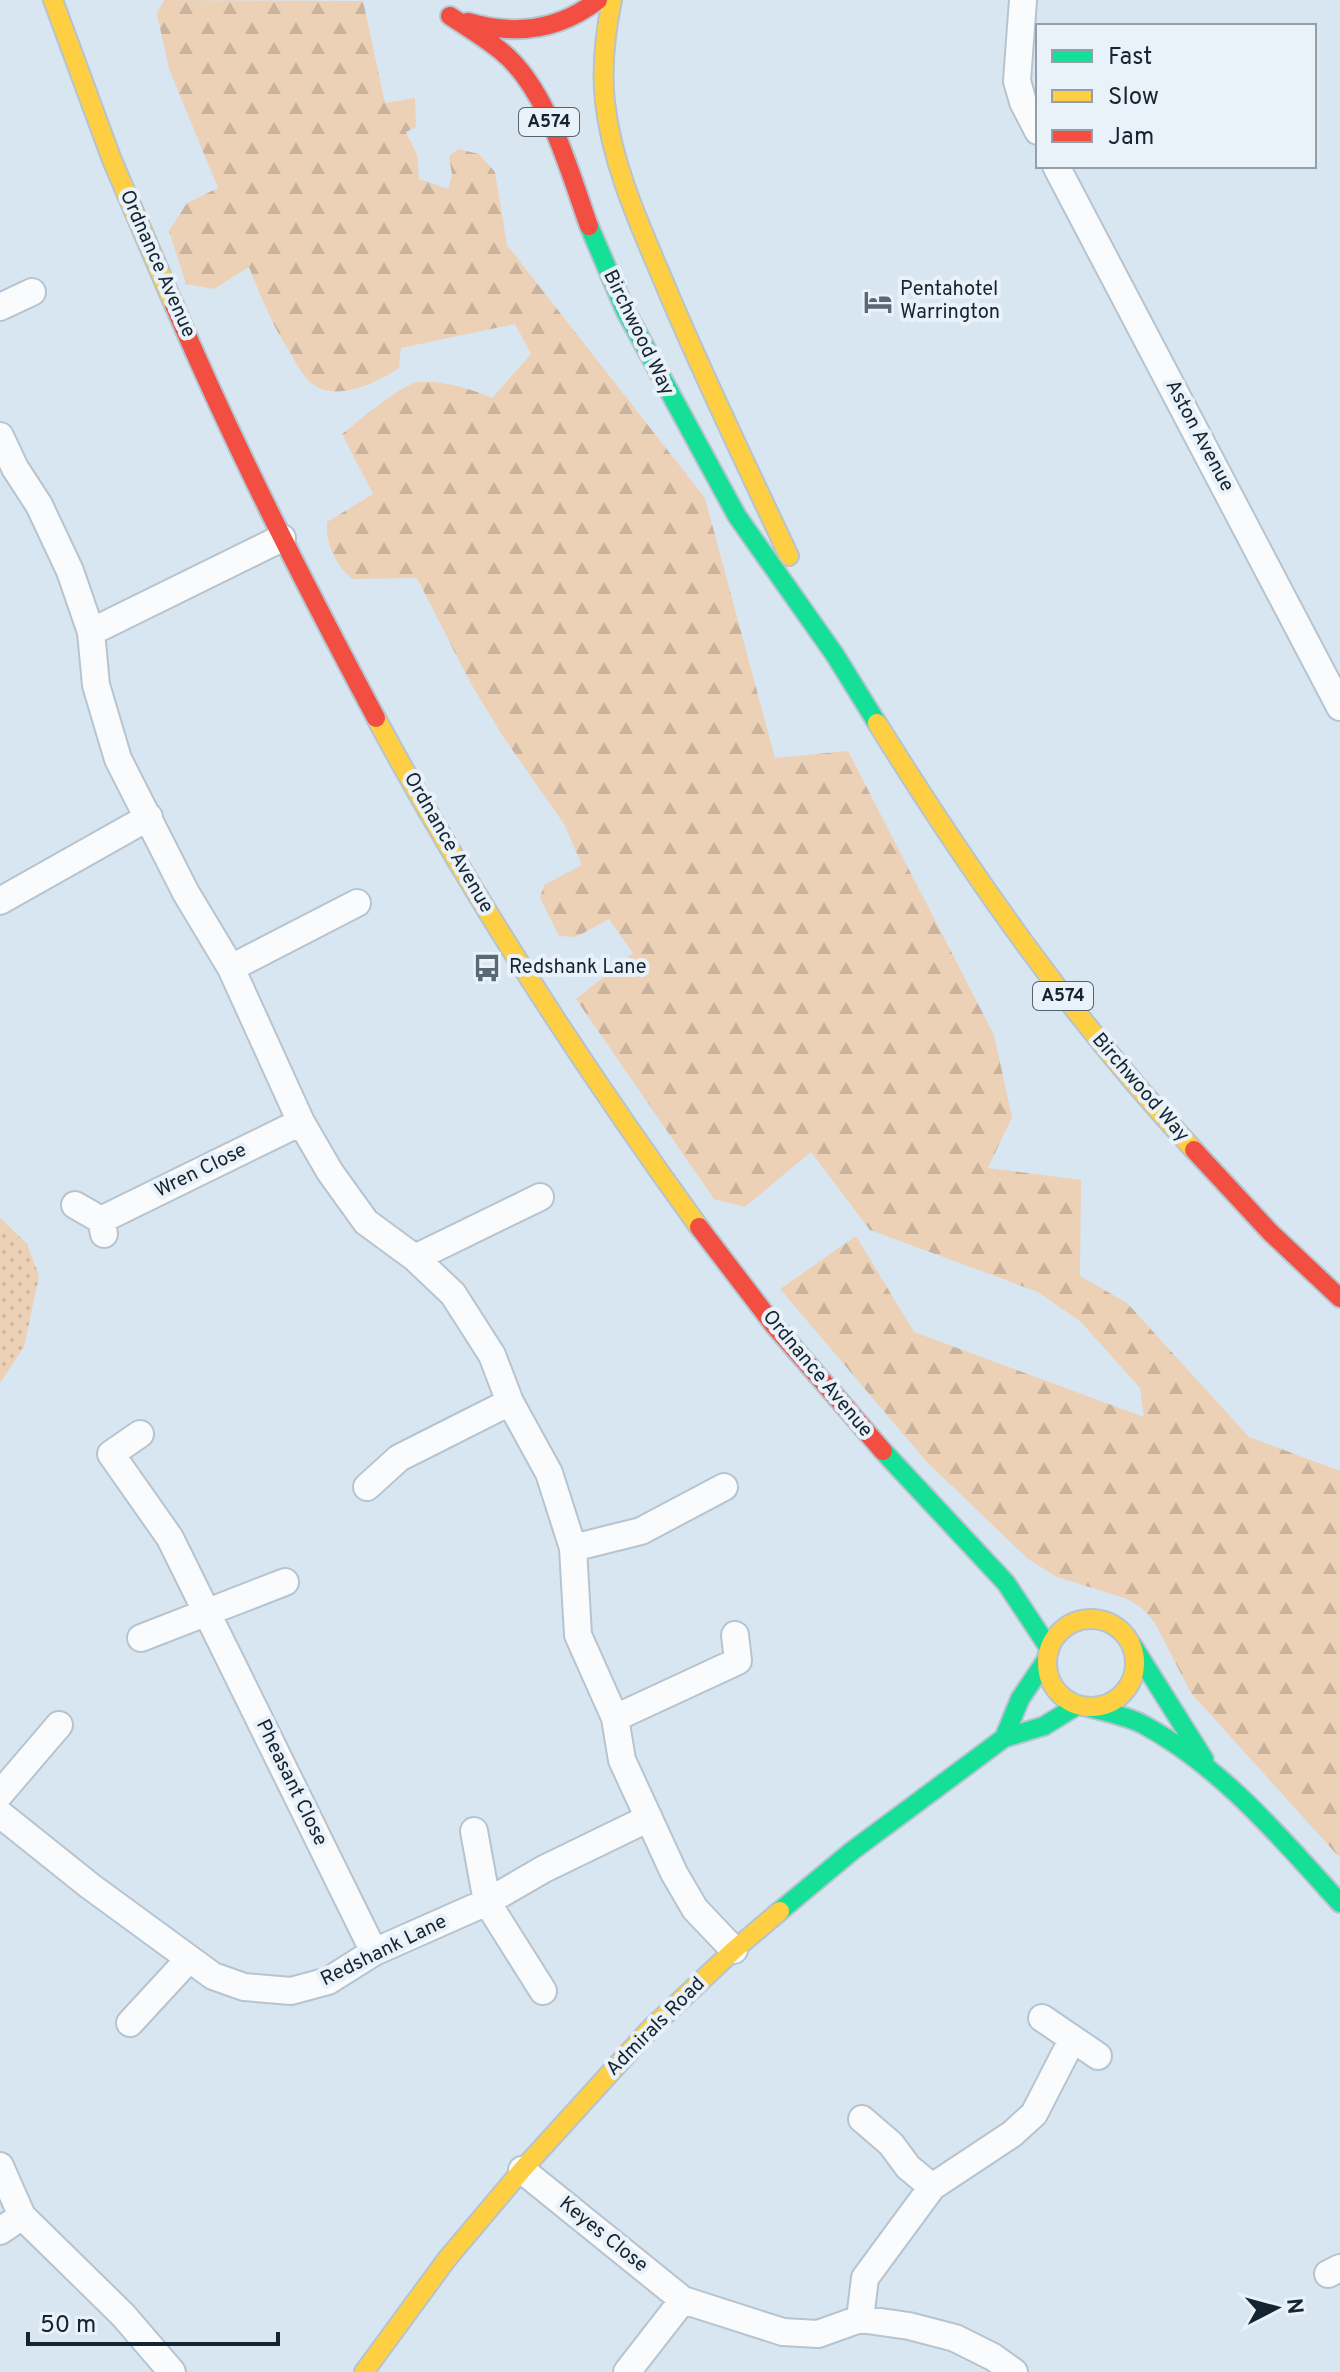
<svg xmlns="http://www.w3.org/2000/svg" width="1340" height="2372" viewBox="0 0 1340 2372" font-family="Overpass,sans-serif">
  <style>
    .forest { fill: url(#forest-firs) }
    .park { fill: url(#park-dots) }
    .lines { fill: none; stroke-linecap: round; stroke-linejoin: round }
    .street-casing { stroke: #b6c4d0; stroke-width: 30 }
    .fast-casing { stroke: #b6c4d0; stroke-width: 22 }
    .slow-casing { stroke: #b6c4d0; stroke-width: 22 }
    .jam-casing { stroke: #b6c4d0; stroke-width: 22 }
    .street { stroke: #f9fbfd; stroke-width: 26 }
    .fast { stroke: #16e098; stroke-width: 18 }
    .slow { stroke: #ffcf43; stroke-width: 18 }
    .jam { stroke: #f24e42; stroke-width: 18 }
    .labels { text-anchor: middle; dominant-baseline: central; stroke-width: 8; stroke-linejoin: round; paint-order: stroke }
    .shield { fill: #e9f1f9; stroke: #55626d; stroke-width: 2 }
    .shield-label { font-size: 18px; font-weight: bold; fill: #152431 }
    .street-label { font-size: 20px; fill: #152431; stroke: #e9f1f9 }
    .poi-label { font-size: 20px; fill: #152431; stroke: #e9f1f9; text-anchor: start }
  </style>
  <defs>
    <pattern id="forest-firs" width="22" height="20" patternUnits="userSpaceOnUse" patternTransform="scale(2)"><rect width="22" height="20" fill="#ecd1b6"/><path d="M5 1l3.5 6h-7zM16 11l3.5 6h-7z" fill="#cab39d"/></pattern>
    <pattern id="park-dots" width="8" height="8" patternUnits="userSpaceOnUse" patternTransform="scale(2)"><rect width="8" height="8" fill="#ecd1b6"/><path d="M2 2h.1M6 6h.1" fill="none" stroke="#cab39d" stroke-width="1.8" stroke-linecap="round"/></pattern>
  </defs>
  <rect width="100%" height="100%" fill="#d8e6f2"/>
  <!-- forest -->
  <path class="forest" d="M 164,0 L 363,1 L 385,103 L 415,98 L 416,127 L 406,132 L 417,155 L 419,179 L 448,189 L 452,175 L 449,156 L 458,149 L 479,154 L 495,172 L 507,245 L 705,498 L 775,758 L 848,751 L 994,1035 L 1012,1117 L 988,1168 L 1081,1180 L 1080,1276 L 1127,1303 L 1249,1437 L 1340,1471 L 1340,1858 L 1191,1693 L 1155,1623 L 1142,1608 L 1125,1598 L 1057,1577 L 1028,1559 L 927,1462 L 780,1289 L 856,1236 L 914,1332 L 1144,1417 L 1140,1388 L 1081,1322 L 1038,1292 L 870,1230 L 811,1152 L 745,1207 L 714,1199 L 576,999 L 633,953 L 609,919 L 576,937 L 559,936 L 540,898 L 544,885 L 582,865 L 564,824 L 504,738 L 471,684 L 417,578 L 352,579 C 335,564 326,545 327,522 L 373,494 L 342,434 C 358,422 402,383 419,382 C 441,380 472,389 492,398 L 531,354 L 515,324 L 401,348 L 399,368 C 376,383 331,406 307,379 C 300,371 295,361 290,352 C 272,325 261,297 249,267 L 214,289 L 186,284 L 169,231 L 187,203 L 218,188 L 169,69 L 157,14 Z"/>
  <!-- park -->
  <path class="park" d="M 0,1218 L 27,1244 L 39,1276 L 24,1347 L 0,1383 Z"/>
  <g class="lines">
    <defs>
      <path id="street" d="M 1023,0 L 1017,81 L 1023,102 L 1038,131
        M 1056,166 L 1340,707
        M 0,307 L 32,292
        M 0,436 L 15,468 L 39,505 L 70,571 L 91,632 L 96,685 L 118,759 L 186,893 L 231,968 L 301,1122 L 330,1172 L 366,1222 L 415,1258 L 453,1294 L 492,1355 L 510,1402 L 549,1473 L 573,1548 L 578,1635 L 615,1718 L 622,1760 L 674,1873 L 695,1909 L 734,1950
        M 91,632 L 282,538
        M 0,901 L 149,817
        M 231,968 L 357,903
        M 75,1205 L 101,1220 L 104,1234
        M 101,1220 L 301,1122
        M 415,1258 L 540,1197
        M 140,1434 L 111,1454 L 170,1538 L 374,1952
        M 367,1487 L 399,1458 L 510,1402
        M 573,1548 L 641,1531 L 724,1487
        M 141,1638 L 285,1582
        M 615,1718 L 738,1661 L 735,1635
        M 0,1794 L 59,1725
        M 0,1814 L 90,1886 L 213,1976 L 244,1987 L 291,1991 L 328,1981 L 374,1952 L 487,1902 L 544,1869 L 649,1818
        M 474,1831 L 487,1902 L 543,1991
        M 1042,2018 L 1098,2056
        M 130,2023 L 189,1959
        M 862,2119 L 891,2144 L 908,2167 L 932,2187
        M 0,2166 L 22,2216 L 123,2315 L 172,2372
        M 522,2170 L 683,2300 L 783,2332 L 818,2334 L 860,2319 L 909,2326 L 955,2338 L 993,2357 L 1014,2372
        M 0,2231 L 22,2216
        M 1328,2274 L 1340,2268
        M 860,2319 L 865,2278 L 932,2187 L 1012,2134 L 1034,2114 L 1072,2040
        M 627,2372 L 683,2300"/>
      <path id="fast" d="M 589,226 L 625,310 L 737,516 L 835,655 L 877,723
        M 883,1451 L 1006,1583 L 1049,1648
        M 1133,1646 L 1204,1759
        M 1091,1708 C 1109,1713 1128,1716 1144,1725 C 1222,1767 1282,1839 1340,1903
        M 1004,1738 L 1020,1699 L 1047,1659
        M 780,1911 L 852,1851 L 1004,1738 L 1044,1726 L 1078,1705"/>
      <path id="slow" d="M 53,0 L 112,160 L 174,305
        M 612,0 C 605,34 601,67 605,102 C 612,165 639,223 663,280 C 702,374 746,464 789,556
        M 376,718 C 471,895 581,1064 699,1227
        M 877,723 C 971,874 1073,1020 1194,1150
        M1047 1663a44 44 0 1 1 88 0a44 44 0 1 1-88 0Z
        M 364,2372 L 447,2259 L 522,2170 L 651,2028 L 734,1950 L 780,1911"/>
      <path id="jam" d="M 450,16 C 467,27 485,38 501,51 C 548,89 569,171 589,226
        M 468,22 C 515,36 559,30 598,0
        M 174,305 C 234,446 304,583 376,718
        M 1194,1150 L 1270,1232 L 1340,1298
        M 699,1227 L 773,1324 L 883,1451"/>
    </defs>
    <!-- street casing -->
    <use href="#street" class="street-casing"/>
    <!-- fast casing -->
    <use href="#fast" class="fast-casing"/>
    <!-- slow casing -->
    <use href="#slow" class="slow-casing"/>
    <!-- jam casing -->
    <use href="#jam" class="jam-casing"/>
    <!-- street -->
    <use href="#street" class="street"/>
    <!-- fast -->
    <use href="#fast" class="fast"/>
    <!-- slow -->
    <use href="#slow" class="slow"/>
    <!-- jam -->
    <use href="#jam" class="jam"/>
  </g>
  <!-- icons -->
  <defs>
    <symbol id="hotel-bare" viewBox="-9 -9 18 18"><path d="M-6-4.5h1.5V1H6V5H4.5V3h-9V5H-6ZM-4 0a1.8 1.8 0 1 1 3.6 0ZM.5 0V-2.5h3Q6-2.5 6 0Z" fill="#596875" stroke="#e9f1f9" stroke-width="2.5" paint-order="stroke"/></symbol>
    <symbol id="bus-bare" viewBox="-9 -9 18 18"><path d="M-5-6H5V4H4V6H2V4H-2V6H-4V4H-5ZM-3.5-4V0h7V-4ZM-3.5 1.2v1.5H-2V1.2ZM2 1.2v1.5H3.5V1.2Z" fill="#596875" stroke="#e9f1f9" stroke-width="2.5" paint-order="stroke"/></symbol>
  </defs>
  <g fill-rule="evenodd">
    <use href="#hotel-bare" x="858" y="282" width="40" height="40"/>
    <use href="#bus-bare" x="467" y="948" width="40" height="40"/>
  </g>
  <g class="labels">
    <!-- shield labels -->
    <g class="shield">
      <rect x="519" y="108" width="60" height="28" rx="6"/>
      <rect x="1033" y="982" width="60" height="28" rx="6"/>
    </g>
    <g class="shield-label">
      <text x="549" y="122">A574</text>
      <text x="1063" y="996">A574</text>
    </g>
    <!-- street labels -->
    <g class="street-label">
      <text transform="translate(157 264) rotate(66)">Ordnance Avenue</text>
      <text transform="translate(638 333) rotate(64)">Birchwood Way</text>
      <text transform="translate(1199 436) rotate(62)">Aston Avenue</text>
      <text transform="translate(448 843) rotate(60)">Ordnance Avenue</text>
      <text transform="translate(1140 1088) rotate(49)">Birchwood Way</text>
      <text transform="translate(201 1171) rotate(-26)">Wren Close</text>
      <text transform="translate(817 1374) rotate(50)">Ordnance Avenue</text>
      <text transform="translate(291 1783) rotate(64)">Pheasant Close</text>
      <text transform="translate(384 1951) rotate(-26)">Redshank Lane</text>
      <text transform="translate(656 2027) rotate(-45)">Admirals Road</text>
      <text transform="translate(603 2235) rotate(39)">Keyes Close</text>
    </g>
    <!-- poi labels -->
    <g class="poi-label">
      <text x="900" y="290">Pentahotel<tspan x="900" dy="23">Warrington</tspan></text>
      <text x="509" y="968">Redshank Lane</text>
    </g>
  </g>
  <!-- legend -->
  <rect x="1036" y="24" width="280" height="144" fill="#e9f1f9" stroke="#949fa9" stroke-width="2"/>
  <rect x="1052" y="50" width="40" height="12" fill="#16e098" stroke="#949fa9" stroke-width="2"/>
  <text x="1108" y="64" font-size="24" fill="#152431">Fast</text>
  <rect x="1052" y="90" width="40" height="12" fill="#ffcf43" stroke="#949fa9" stroke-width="2"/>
  <text x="1108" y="104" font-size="24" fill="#152431">Slow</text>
  <rect x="1052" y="130" width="40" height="12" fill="#f24e42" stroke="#949fa9" stroke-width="2"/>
  <text x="1108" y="144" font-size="24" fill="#152431">Jam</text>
  <!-- north arrow -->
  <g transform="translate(1276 2308) rotate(84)" stroke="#e9f1f9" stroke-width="6" paint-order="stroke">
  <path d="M0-6L14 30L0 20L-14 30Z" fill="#152431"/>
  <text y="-12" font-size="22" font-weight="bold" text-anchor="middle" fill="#152431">N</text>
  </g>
  <!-- scale -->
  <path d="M28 2332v12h250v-12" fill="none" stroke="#152431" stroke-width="4"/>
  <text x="40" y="2332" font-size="24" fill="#152431" stroke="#e9f1f9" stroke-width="6" paint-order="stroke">50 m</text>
</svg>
